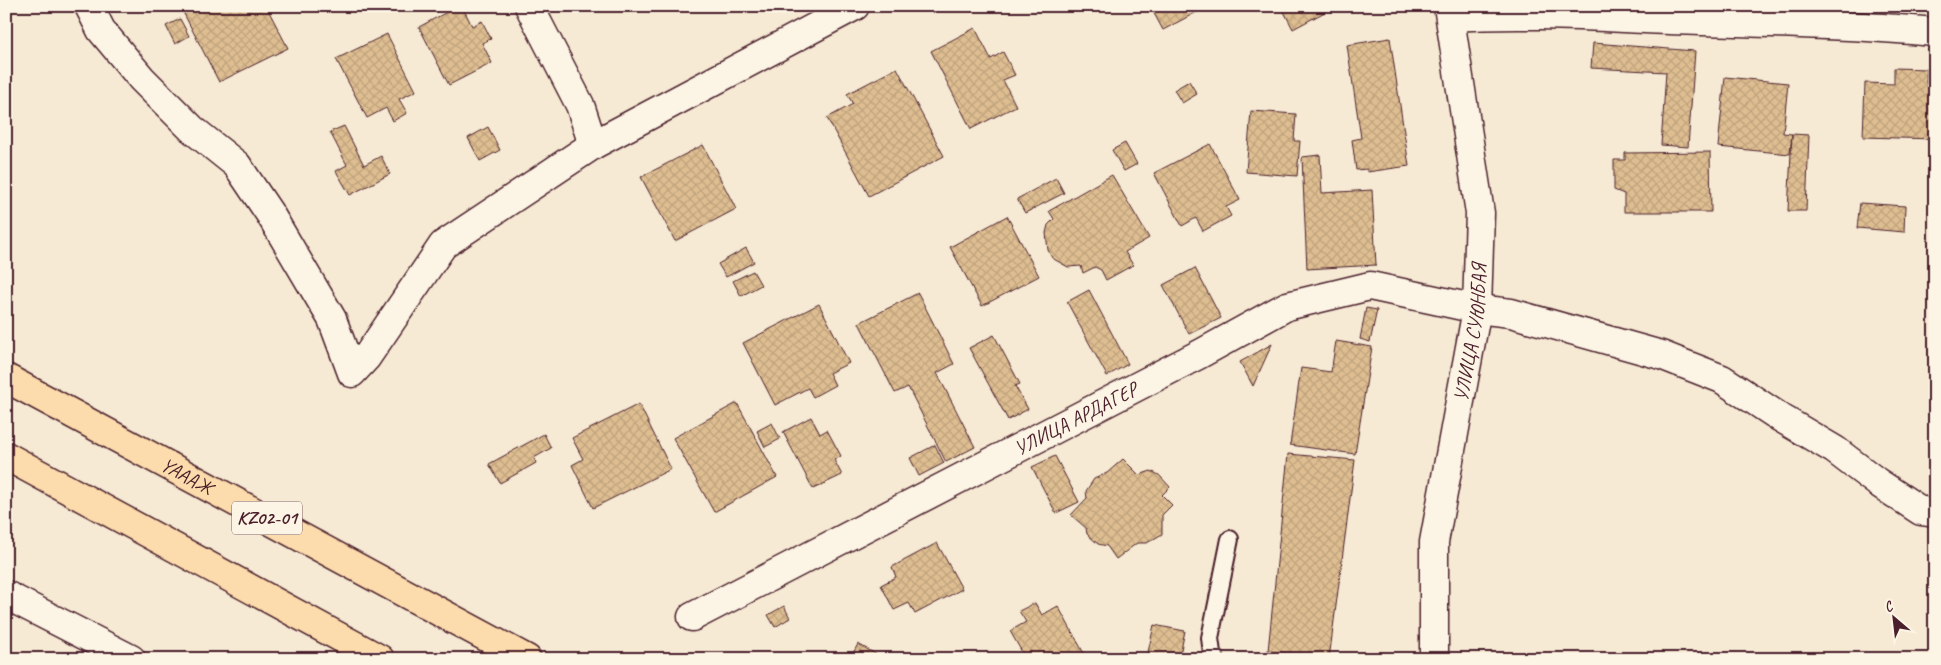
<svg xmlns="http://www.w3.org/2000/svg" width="1941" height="665" viewBox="0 0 1941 665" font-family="Caveat,sans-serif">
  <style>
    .building { fill: url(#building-cross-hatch); stroke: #4a1f2b }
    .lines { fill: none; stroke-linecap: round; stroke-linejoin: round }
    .service-casing { stroke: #4a1f2b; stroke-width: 20 }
    .minor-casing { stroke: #4a1f2b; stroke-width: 31 }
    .secondary-casing { stroke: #4a1f2b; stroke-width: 31 }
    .trunk-casing { stroke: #4a1f2b; stroke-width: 31 }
    .service { stroke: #fcf5e5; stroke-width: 16 }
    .minor { stroke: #fcf5e5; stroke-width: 28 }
    .secondary { stroke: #fcf5e5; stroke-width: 28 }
    .trunk { stroke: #fcdcac; stroke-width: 28 }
    .labels { text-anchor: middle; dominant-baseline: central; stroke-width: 4; stroke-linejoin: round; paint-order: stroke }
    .shield { fill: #fcf5e5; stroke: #7f5f63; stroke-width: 1 }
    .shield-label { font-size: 19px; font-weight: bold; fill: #4a1f2b }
    .street-label { font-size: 20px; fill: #4a1f2b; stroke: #fcf5e5 }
  </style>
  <defs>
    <pattern id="building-cross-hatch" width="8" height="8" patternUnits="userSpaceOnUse" patternTransform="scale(1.25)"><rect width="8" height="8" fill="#debe91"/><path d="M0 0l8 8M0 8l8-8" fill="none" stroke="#c0a37d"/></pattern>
  </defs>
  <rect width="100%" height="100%" fill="#f6ead4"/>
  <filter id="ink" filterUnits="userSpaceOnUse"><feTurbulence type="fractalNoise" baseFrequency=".02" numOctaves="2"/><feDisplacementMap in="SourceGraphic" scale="10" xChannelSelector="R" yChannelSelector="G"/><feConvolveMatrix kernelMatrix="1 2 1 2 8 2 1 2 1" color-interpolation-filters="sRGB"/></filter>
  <g filter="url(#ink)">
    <!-- building -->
    <path class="building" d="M 184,6 L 266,6 L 288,48 L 219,82 L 181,8 Z
      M 458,6 L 462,6 L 472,26 L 482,21 L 491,39 L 482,43 L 492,63 L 449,85 L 419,27 Z
      M 1150,6 L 1208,6 L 1163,30 Z
      M 1281,6 L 1336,6 L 1293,29 Z
      M 180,19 L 189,36 L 175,44 L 166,26 Z
      M 975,28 L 991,59 L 1003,52 L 1015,75 L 1003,80 L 1016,106 L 971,129 L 931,51 Z
      M 387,34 L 416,91 L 399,99 L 407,113 L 393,121 L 386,108 L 367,118 L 336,59 Z
      M 1390,38 L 1409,166 L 1367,172 L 1367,169 L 1356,170 L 1352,140 L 1361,138 L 1347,45 Z
      M 1593,43 L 1695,51 L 1688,147 L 1661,145 L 1666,72 L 1591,68 Z
      M 897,68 L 944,156 L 869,196 L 827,118 L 853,104 L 847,94 Z
      M 1894,68 L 1927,69 L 1926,83 L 1935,83 L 1935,139 L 1863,137 L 1865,83 L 1894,84 Z
      M 1725,77 L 1788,83 L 1783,133 L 1792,134 L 1790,154 L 1718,147 Z
      M 1189,81 L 1197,94 L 1182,103 L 1174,90 Z
      M 1251,111 L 1296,114 L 1294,141 L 1300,141 L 1297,176 L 1246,172 Z
      M 344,126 L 364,165 L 381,156 L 390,174 L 350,195 L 336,171 L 347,165 L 330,132 Z
      M 488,127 L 500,150 L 480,161 L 468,138 Z
      M 1792,134 L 1809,135 L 1806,211 L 1788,211 Z
      M 1125,143 L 1137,164 L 1124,171 L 1112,150 Z
      M 1210,144 L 1240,200 L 1226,207 L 1231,216 L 1203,231 L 1196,218 L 1182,226 L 1154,173 Z
      M 703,145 L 736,209 L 675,241 L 641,177 Z
      M 1710,152 L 1711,212 L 1624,212 L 1624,194 L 1614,190 L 1614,160 L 1625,160 L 1625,153 Z
      M 1320,155 L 1322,193 L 1372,190 L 1376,265 L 1307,269 L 1302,157 Z
      M 1112,175 L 1149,238 L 1125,252 L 1133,265 L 1106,280 L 1101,270 L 1095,267 L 1083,273 L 1081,266 L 1068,267 L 1052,258 L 1048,250 L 1046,233 L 1048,225 L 1054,219 L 1049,211 Z
      M 1056,178 L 1064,193 L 1025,213 L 1017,199 Z
      M 1860,203 L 1905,206 L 1904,232 L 1857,228 Z
      M 1007,216 L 1039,276 L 982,306 L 950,247 Z
      M 746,248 L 754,262 L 726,277 L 718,264 Z
      M 1195,268 L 1221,318 L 1189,334 L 1163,285 Z
      M 753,271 L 761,285 L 741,296 L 733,281 Z
      M 1089,290 L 1128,364 L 1107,376 L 1067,302 Z
      M 918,293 L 954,364 L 937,373 L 975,447 L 946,462 L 908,387 L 895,393 L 859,323 Z
      M 819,304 L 849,363 L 829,373 L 835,385 L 813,397 L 808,388 L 775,405 L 743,343 Z
      M 1366,308 L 1377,310 L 1370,342 L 1360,339 Z
      M 994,335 L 1020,384 L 1015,386 L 1028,409 L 1008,420 L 969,348 Z
      M 1336,341 L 1372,347 L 1355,454 L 1290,445 L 1301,368 L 1331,372 Z
      M 1272,344 L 1253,386 L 1240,362 Z
      M 737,403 L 777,477 L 714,512 L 673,438 Z
      M 639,404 L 671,469 L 593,508 L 572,465 L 583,459 L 572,438 Z
      M 811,417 L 820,434 L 827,430 L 841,456 L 834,460 L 842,475 L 813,489 L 783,432 Z
      M 772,423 L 780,439 L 765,447 L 757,431 Z
      M 544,434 L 551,448 L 534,458 L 536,463 L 500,483 L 489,464 Z
      M 935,445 L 944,463 L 919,476 L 910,458 Z
      M 1288,454 L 1355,460 L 1329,659 L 1301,659 L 1301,654 L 1268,651 Z
      M 1055,456 L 1079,502 L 1056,513 L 1032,467 Z
      M 1123,459 L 1139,475 L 1151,471 L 1159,475 L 1170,487 L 1162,495 L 1172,505 L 1162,515 L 1162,534 L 1147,543 L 1137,543 L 1116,559 L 1107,546 L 1098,544 L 1087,534 L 1086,528 L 1071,515 L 1087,498 L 1086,491 L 1094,479 L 1107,473 Z
      M 937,543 L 962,589 L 915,614 L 909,603 L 894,610 L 881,585 L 896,577 L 892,567 Z
      M 1035,603 L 1042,615 L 1058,606 L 1087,659 L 1026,659 L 1010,631 L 1026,622 L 1019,611 Z
      M 784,606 L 790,618 L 775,627 L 768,615 Z
      M 1154,625 L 1185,631 L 1179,659 L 1147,657 Z
      M 858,644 L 881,657 L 880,659 L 850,659 Z"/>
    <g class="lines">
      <defs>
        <path id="service" d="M 1216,659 L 1212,653 L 1210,638 L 1230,539"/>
        <g id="minor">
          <path d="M 89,6 L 101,30 L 142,79 L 192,129 L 237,165 L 270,214 L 332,319 L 352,373 L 366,358 L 443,245 L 593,145 L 855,6"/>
          <path d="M 529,6 L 580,105 L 593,145"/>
          <path d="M 1451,17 C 1523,12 1597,17 1670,20 C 1758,23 1847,24 1935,32"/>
          <path d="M 6,595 L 131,659"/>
          <path id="s1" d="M 692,617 L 1200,354 L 1287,306 L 1370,286 L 1477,309 L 1511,313 L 1661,355 L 1722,379 L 1781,418 L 1835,450 L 1877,482 L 1921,511 L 1935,513"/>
        </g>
        <g id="secondary">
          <path id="s2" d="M 1434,659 L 1434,542 L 1477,309 L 1480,213 L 1448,6"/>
        </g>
        <g id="trunk">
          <path id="s3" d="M 6,378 L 527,659"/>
          <path d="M 6,456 L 380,659"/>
        </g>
      </defs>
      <!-- service casing -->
      <use href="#service" class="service-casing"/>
      <!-- minor casing -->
      <use href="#minor" class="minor-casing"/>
      <!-- secondary casing -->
      <use href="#secondary" class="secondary-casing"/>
      <!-- trunk casing -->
      <use href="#trunk" class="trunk-casing"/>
      <!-- service -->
      <use href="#service" class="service"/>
      <!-- minor -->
      <use href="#minor" class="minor"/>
      <!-- secondary -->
      <use href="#secondary" class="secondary"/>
      <!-- trunk -->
      <use href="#trunk" class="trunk"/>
    </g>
  </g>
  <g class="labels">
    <!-- shield labels -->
    <rect class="shield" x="232" y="501.5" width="70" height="33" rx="4"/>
    <g class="shield-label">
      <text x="267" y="518">KZ02-01</text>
    </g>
    <!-- street labels -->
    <g class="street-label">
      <text stroke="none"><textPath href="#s2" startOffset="330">УЛИЦА СУЮНБАЯ</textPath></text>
      <text stroke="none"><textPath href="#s1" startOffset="432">УЛИЦА АРДАГЕР</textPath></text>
      <text stroke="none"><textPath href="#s3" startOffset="206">ҮАААЖ</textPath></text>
    </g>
  </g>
  <!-- margin -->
  <rect width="1941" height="665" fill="none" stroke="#fcf5e5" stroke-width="25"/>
  <rect x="12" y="12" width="1916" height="640" fill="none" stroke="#4a1f2b" stroke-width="2" filter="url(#ink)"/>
  <!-- north arrow -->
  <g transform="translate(1894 618) rotate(332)" stroke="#fcf5e5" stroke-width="4" paint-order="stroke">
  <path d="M0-4L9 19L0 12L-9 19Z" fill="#4a1f2b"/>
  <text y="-8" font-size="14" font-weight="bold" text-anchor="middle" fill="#4a1f2b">С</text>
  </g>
</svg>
